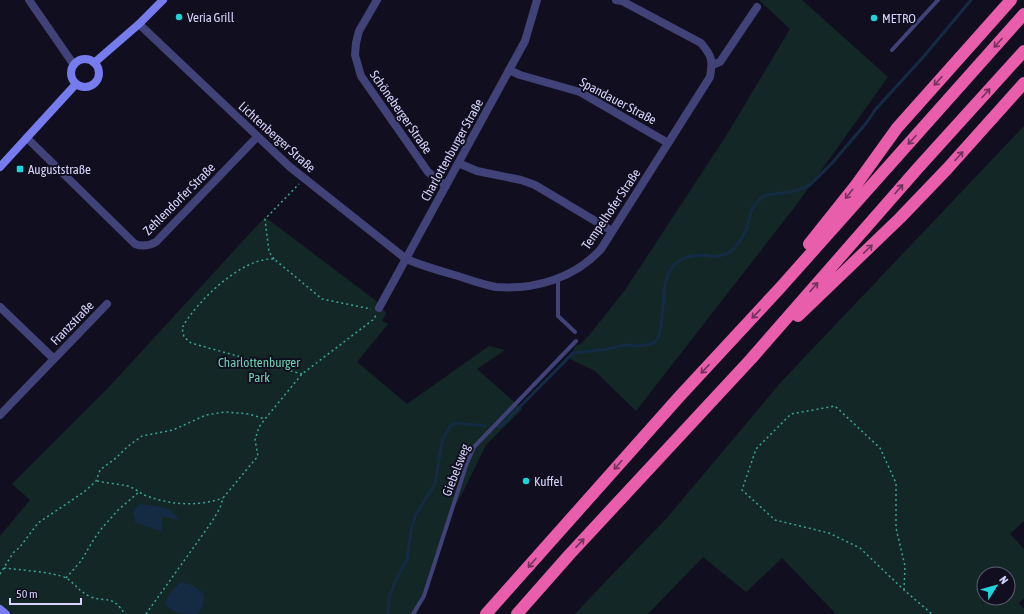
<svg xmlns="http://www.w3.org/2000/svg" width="1024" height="614" viewBox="0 0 1024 614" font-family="'Asap Condensed',sans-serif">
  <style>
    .green { fill: #132826; fill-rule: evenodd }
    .water { fill: #152a43 }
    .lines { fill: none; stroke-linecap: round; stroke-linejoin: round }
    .stream { stroke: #152a43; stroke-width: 3 }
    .path { stroke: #3da396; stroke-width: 1.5; stroke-dasharray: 2 3; stroke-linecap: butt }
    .lane { stroke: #404278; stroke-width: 4 }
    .street { stroke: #404278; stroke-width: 8 }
    .secondary { stroke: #767bed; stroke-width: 8 }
    .highway { stroke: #e95eaa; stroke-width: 12 }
    .oneway { stroke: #72335e }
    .poi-dot { fill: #1dd4db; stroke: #110f1f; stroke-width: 1.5 }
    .labels { text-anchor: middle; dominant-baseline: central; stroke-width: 4; stroke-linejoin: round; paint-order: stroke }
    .poi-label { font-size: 13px; fill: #d5d3f9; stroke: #110f1f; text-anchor: start }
    .street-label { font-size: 13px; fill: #d5d3f9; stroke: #110f1f }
    .park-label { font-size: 13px; fill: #69cfaf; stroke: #110f1f }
  </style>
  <rect width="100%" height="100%" fill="#110f1f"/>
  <!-- green -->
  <path class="green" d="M 759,0 L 802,0 L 888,77 L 797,204 L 636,411 L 595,371 L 570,359 L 575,346 L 581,344 L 590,334 L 625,290 L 728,133 L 790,29 Z
    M 1024,126 L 1024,521 L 1010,534 L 1024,549 L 1024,598 L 1019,603 L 1024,609 L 1024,614 L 836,614 L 782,558 L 746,592 L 703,557 L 648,614 L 575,614 L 606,581 L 666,519 L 782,381 ZM 984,574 L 1008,574 L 1008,598 L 984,598 Z
    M 265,217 L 375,300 L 386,313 L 382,321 L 388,324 L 357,362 L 407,404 L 489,346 L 505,350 L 477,369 L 522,409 L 486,445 L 462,494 L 448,517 L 417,614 L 13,614 L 0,604 L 0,536 L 30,500 L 12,484 L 108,388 Z"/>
  <!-- water -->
  <path class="water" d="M 139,504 C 152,506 172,505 178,520 C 172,520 167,516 162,517 L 162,532 L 135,522 L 133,511 Z
    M 181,582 L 192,585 L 203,593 C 205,603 204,607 197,614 C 183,614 173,614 165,604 C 168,595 173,588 181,582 Z"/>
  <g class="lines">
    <!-- stream -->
    <path class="stream" d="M 497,426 L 500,427 L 573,353 L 608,349 L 625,345 L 639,346 L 652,344 L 656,341 L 659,335 L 661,326 L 665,285 L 668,274 L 674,265 L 682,259 L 691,256 L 704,255 L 715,257 L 726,254 L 732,250 L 740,241 L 747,229 L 752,208 L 761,198 L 767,195 L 795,191 L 810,185 L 833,162 L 867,122 L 875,110 L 925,55 L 971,0
      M 388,614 L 389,597 L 397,578 L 407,559 L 411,530 L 416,514 L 435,484 L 442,442 L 446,433 L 450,426 L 457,423 L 485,426"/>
    <!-- path -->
    <path class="path" d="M 274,259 L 269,252 L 265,219 L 299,184
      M 302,374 L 191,343 L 184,337 L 182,328 C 196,302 242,257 274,259 L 322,299 L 371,309
      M 97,481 C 107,483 118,484 128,486 C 134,488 139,492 144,495 C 170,505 197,507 223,498
      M 4,568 C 19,570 54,572 66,578 C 75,583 79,592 91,597 C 109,603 111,594 125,614
      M 0,574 L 13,553 L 20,547 L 38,523 L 84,492 L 96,481 L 100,470 L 116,458 L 127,447 L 142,436 L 173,430 L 206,415 L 225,412 L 249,414 L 265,419 L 302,374 L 374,319 L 376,315
      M 66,578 L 81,561 L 94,539 L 102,528 L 118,510 L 139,492
      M 904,590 L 905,566 L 896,528 L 896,483 L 880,448 L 835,406 L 791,414 L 756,449 L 742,490 L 775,520 L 829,533 L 860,548 L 904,590 L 932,614
      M 146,614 L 211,523 L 220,508 L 223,498 L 258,456 L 255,440 L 259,427 L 265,419"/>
    <!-- lane -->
    <path class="lane" d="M 892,50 L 938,0
      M 558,279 L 558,316 L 575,332
      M 413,614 L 424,596 L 467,463 L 474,447 L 576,341"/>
    <!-- street -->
    <path class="street" d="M 29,0 L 74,65
      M 377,0 L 359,31 L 356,43 L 355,55 L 361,76 L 428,172 L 446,186
      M 139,24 L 290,167 L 406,259 C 423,266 440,271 458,276 C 470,280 484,285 496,287 C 535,290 575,278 601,249 L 710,77 C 713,60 712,56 701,43 L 622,1 L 616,0
      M 712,65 L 720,62 L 757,7
      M 509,70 L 520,75 L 580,92 L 668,143
      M 27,138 L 135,244 C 143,247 149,246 156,242 L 257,137
      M 458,163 L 477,171 L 521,180 L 535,185 L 612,231
      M 0,307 L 54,359
      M 379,308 L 525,41 L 537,0
      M 0,415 L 107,304"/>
    <!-- secondary -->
    <path class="secondary" d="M71 73a14 14 0 1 1 28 0a14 14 0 1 1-28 0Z
      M 94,63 L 139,24 L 163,0
      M 0,167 L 76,84
      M 0,609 L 6,614"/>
    <!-- highway -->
    <path class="highway" d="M 809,244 L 856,185 L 897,128 L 1011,0
      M 798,316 L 900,218 L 947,169 L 1024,83
      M 486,614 L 679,397 L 780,288 L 1024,14
      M 517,614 L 569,555 L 751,359 L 918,168 L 1024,51"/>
  </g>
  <!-- one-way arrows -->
  <defs><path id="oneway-shaft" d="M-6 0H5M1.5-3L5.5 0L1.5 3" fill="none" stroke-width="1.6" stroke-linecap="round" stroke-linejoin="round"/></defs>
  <g class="oneway">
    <use href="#oneway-shaft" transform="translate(998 43) rotate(132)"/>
    <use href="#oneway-shaft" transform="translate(938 81) rotate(132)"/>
    <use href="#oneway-shaft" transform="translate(986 93) rotate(-48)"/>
    <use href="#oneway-shaft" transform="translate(912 140) rotate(132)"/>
    <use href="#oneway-shaft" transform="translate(959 156) rotate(-48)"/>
    <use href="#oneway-shaft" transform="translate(899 189) rotate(-49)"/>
    <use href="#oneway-shaft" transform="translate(849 194) rotate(128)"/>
    <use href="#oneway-shaft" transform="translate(868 249) rotate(-44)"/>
    <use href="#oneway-shaft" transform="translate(814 287) rotate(-49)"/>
    <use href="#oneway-shaft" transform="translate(756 314) rotate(133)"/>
    <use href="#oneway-shaft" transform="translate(705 369) rotate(133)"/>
    <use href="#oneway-shaft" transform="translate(618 465) rotate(132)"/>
    <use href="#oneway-shaft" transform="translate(580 543) rotate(-47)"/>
    <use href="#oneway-shaft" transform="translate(532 563) rotate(131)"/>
  </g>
  <!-- markers -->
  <g class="poi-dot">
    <circle cx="179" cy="17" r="4"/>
    <circle cx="874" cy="18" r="4"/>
    <rect x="16" y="165" width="8" height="8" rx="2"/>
    <circle cx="526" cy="481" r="4"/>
  </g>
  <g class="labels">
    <!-- poi labels -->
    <g class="poi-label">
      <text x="187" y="17">Veria Grill</text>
      <text x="882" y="18">METRO</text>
      <text x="28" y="169">Auguststraße</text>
      <text x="534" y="481">Kuffel</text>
    </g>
    <!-- street labels -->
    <g class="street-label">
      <text transform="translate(618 101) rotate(28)">Spandauer Straße</text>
      <text transform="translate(401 112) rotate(55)">Schöneberger Straße</text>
      <text transform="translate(277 137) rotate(42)">Lichtenberger Straße</text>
      <text transform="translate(452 150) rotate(-61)">Charlottenburger Straße</text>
      <text transform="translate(179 199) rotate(-45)">Zehlendorfer Straße</text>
      <text transform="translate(611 209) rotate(-56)">Tempelhofer Straße</text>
      <text transform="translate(72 323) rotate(-46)">Franzstraße</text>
      <text transform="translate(456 470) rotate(-69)">Giebelsweg</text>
    </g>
    <!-- park labels -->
    <g class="park-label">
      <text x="259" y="362">Charlottenburger<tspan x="259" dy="15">Park</tspan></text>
    </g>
  </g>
  <!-- north arrow -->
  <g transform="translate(996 586) rotate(53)"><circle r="19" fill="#110f1f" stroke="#5f5d76"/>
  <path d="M0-3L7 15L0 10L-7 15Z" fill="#1dd4db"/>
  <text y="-6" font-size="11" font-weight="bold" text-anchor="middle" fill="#d5d3f9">N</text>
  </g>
  <!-- scale -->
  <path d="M10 598v6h71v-6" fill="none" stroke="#d5d3f9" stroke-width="2"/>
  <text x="16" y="598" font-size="12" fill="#d5d3f9" stroke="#110f1f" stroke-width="3" paint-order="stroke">50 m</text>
</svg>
